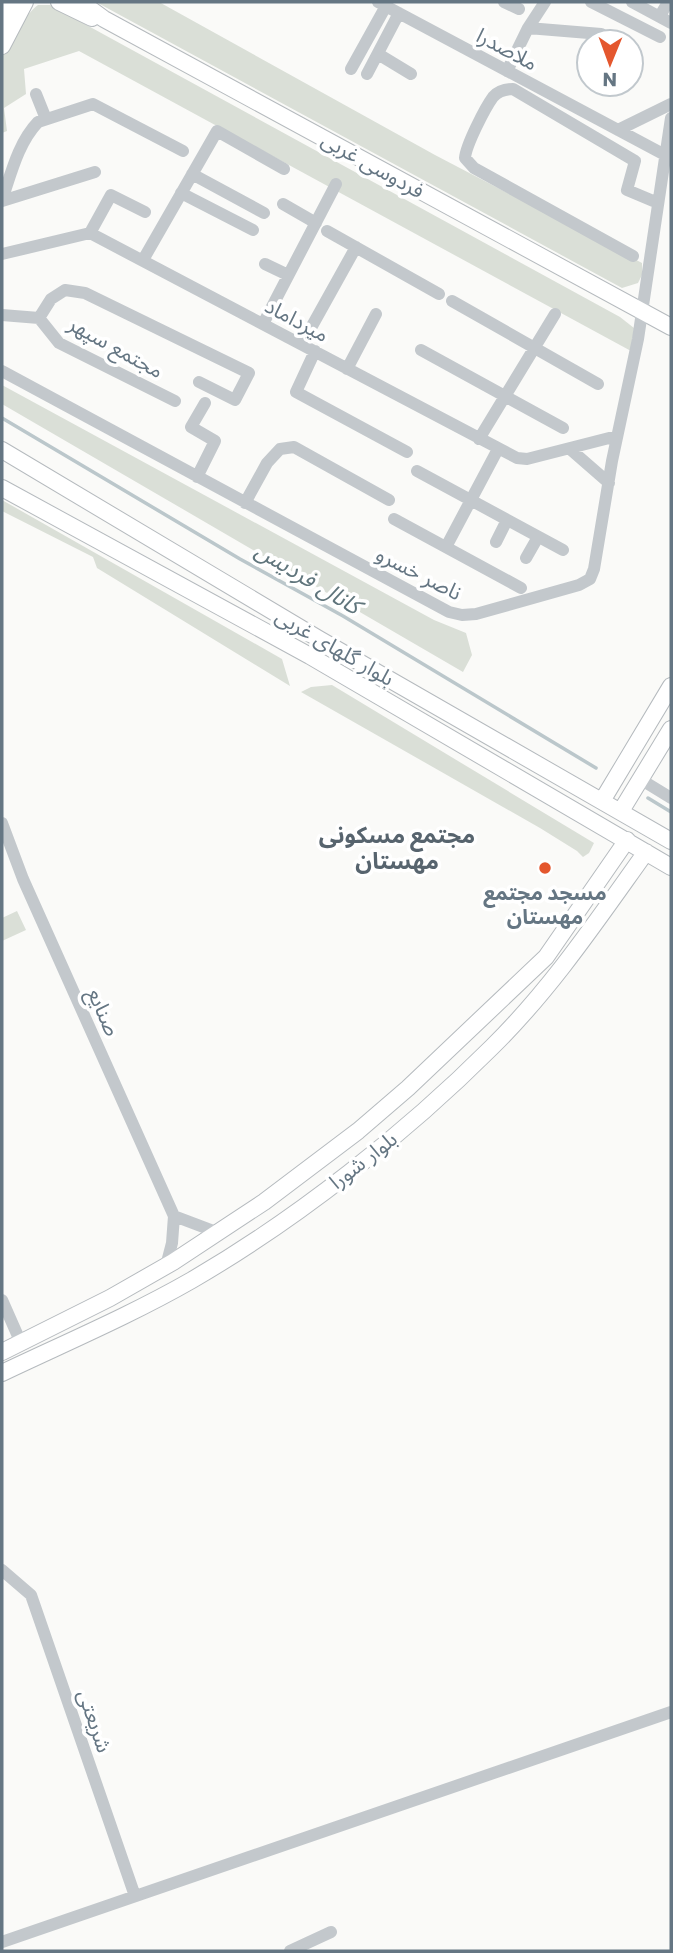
<svg xmlns="http://www.w3.org/2000/svg" width="673" height="1953" viewBox="0 0 673 1953" font-family="Poppins,'Noto Sans Arabic',sans-serif">
  <style>
    .green { fill: #dadfd7 }
    .lines { fill: none; stroke-linecap: round; stroke-linejoin: round }
    .stream { stroke: #bbc7cb; stroke-width: 3.5 }
    .major-casing { stroke: #b5babe; stroke-width: 18 }
    .minor { stroke: #c3c8cc; stroke-width: 12 }
    .major { stroke: #fff; stroke-width: 16 }
    .poi-dot { fill: #e4572e; stroke: #fff; stroke-width: 2.5 }
    .labels { text-anchor: middle; dominant-baseline: central; stroke-width: 7; stroke-linejoin: round; paint-order: stroke }
    .street-label { font-size: 21px; fill: #657683; stroke: #fff }
    .poi-label { font-size: 21px; font-weight: bold; fill: #657683; stroke: #fff }
    .water-label { font-size: 23px; font-style: italic; fill: #60757c; stroke: #fff }
    .neighbourhood-label { font-size: 23px; font-weight: bold; fill: #57646e; stroke: #fff }
  </style>
  <rect width="100%" height="100%" fill="#fafaf8"/>
  <!-- green -->
  <path class="green" d="M 96,2 L 159,2 L 435,155 L 642,263 L 642,275 L 638,283 L 622,288 Z
    M 38,5 L 50,5 L 620,317 L 634,328 L 631,351 L 79,51 L 24,69 L 26,94 L 4,108 L 7,131 L 2,133 C 2,110 0,84 2,60 C 4,44 25,15 38,5 Z
    M 2,385 L 434,620 L 466,633 L 472,655 L 463,672 L 2,404 Z
    M 2,500 L 282,659 L 290,686 L 97,568 L 93,557 L 2,511 Z
    M 332,685 L 594,843 L 589,853 L 583,857 L 577,851 L 540,828 L 301,692 L 311,687 Z
    M 17,911 L 26,930 L 2,941 L 2,918 Z"/>
  <g class="lines">
    <!-- stream -->
    <path class="stream" d="M 2,418 L 240,559 L 343,616 L 596,768
      M 648,798 L 671,812"/>
    <defs>
      <path id="major" d="M 59,2 L 92,18
        M 81,2 L 104,19 L 671,327
        M 2,20 L 11,2
        M 2,46 L 25,2
        M 2,450 L 319,639 L 671,841
        M 2,488 L 310,656 L 671,867
        M 602,801 L 671,686
        M 621,811 L 671,729
        M 2,1352 L 110,1298 L 173,1262 L 264,1202 L 358,1131 L 408,1088 L 546,957 L 627,840
        M 2,1373 C 65,1343 131,1315 192,1280 C 297,1219 406,1133 492,1047 C 551,989 598,919 646,852"/>
    </defs>
    <!-- major casing -->
    <use href="#major" class="major-casing"/>
    <!-- minor -->
    <path class="minor" d="M 378,2 L 665,155
      M 504,2 L 519,9
      M 591,2 L 660,37
      M 632,2 L 671,23
      M 660,16 L 668,2
      M 528,28 L 601,34 L 602,42
      M 378,54 L 411,74
      M 351,69 L 386,6
      M 507,71 L 528,28 L 545,2
      M 367,74 L 399,13
      M 36,94 L 46,119
      M 618,130 L 671,104
      M 192,174 L 264,213
      M 181,193 L 253,230
      M 2,200 C 11,174 18,143 38,122 L 93,104 L 183,151
      M 2,201 L 95,172
      M 283,204 L 316,223
      M 327,231 L 439,294
      M 90,233 L 111,195 L 145,212
      M 2,254 L 90,233 L 517,458 L 527,459 L 617,436
      M 633,256 L 474,168 L 465,158 C 466,145 485,108 493,97 C 499,90 506,89 513,89 L 635,161 L 627,190 L 658,203
      M 143,260 L 217,131 L 284,169
      M 265,264 L 288,275
      M 452,301 L 598,384
      M 2,315 L 39,318 L 59,343 L 175,401
      M 39,318 L 51,299 L 65,290 L 85,293 L 249,373 L 235,400 L 199,382
      M 263,324 L 336,184
      M 302,344 L 356,247
      M 421,350 L 563,428
      M 315,351 L 296,392 L 407,452
      M 347,369 L 376,314
      M 2,371 L 449,612 L 462,615 L 476,614 L 579,585 L 590,579 L 594,569 L 612,461 L 638,339 L 671,118
      M 479,439 L 555,314
      M 570,449 L 609,483
      M 417,471 L 563,550
      M 197,477 L 215,441 L 191,427 L 205,403
      M 245,503 L 267,463 L 280,449 L 294,447 L 389,500
      M 394,519 L 521,588
      M 496,542 L 507,520
      M 446,547 L 498,449
      M 526,558 L 538,537
      M 640,779 L 671,798
      M 2,823 L 23,879 L 174,1216 L 172,1243 L 166,1266
      M 174,1216 L 219,1233
      M 2,1300 L 21,1343
      M 2,1570 L 31,1595 L 135,1896
      M 2,1942 L 671,1712
      M 290,1951 L 331,1932"/>
    <!-- major -->
    <use href="#major" class="major"/>
  </g>
  <!-- markers -->
  <circle class="poi-dot" cx="545" cy="868" r="7"/>
  <g class="labels">
    <!-- street labels -->
    <g class="street-label">
      <text transform="translate(507 49) rotate(28)">ملاصدرا</text>
      <text transform="translate(373 165) rotate(29)">فردوسی غربی</text>
      <text transform="translate(297 320) rotate(28)">میرداماد</text>
      <text transform="translate(116 347) rotate(29)">مجتمع سپهر</text>
      <text transform="translate(419 573) rotate(27)">ناصر خسرو</text>
      <text transform="translate(335 647) rotate(30)">بلوار گلهای غربی</text>
      <text transform="translate(104 1012) rotate(66)">صنایع</text>
      <text transform="translate(363 1160) rotate(-38)">بلوار شورا</text>
      <text transform="translate(95 1721) rotate(71)">شریعتی</text>
    </g>
    <!-- poi labels -->
    <g class="poi-label">
      <text x="545" y="892">مسجد مجتمع<tspan x="545" dy="24">مهستان</tspan></text>
    </g>
    <!-- water labels -->
    <g class="water-label">
      <text transform="translate(308 578) rotate(31)">کانال فردیس</text>
    </g>
    <!-- neighbourhood labels -->
    <g class="neighbourhood-label">
      <text x="397" y="835">مجتمع مسکونی<tspan x="397" dy="26">مهستان</tspan></text>
    </g>
  </g>
  <!-- border -->
  <rect width="673" height="1953" fill="none" stroke="#657683" stroke-width="7"/>
  <!-- north arrow -->
  <g transform="translate(610 63) rotate(181)"><circle r="33" fill="#ffffff" stroke="#c1c8cd" stroke-width="2"/>
  <path d="M0-5L12 26L0 18L-12 26Z" fill="#e4572e"/>
  <text y="-10" font-size="19" font-weight="bold" text-anchor="middle" fill="#657683">N</text>
  </g>
</svg>
